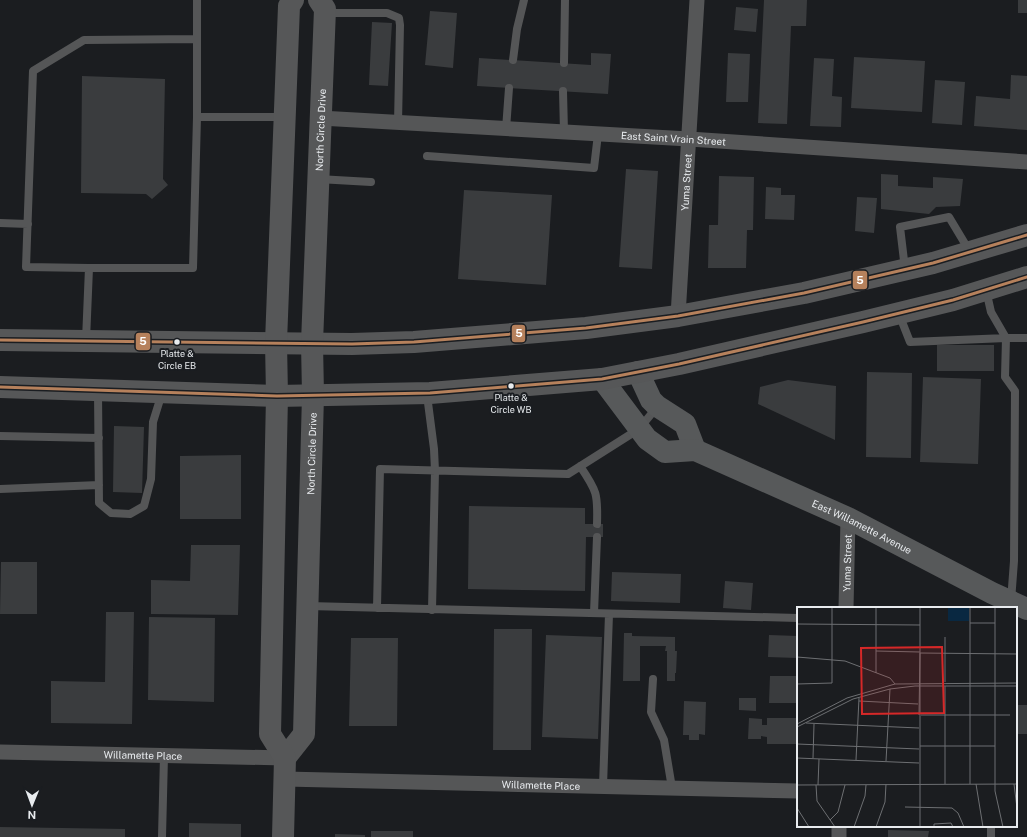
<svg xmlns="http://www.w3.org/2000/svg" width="1027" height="837" viewBox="0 0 1027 837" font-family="'Public Sans',sans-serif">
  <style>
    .building { fill: #3a3c3e }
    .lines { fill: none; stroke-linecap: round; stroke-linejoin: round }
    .lane { stroke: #555657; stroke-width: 8 }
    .street { stroke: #555657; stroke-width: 15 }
    .secondary { stroke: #57595a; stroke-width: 22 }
    .primary { stroke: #565758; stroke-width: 22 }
    .bus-1-casing { stroke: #1a1d21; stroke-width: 6 }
    .bus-1 { stroke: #b6815c; stroke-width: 3 }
    .bus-dot { fill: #e8ebee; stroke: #1a1d21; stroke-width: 1.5 }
    .labels { text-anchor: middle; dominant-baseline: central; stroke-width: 4; stroke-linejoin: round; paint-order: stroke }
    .bus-label { font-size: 9px; fill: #e8ebee; stroke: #1a1d21 }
    .street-label { font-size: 10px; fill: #e8ebee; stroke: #1a1d21 }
    .inset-road { fill: none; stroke: #6d6f72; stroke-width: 1 }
    .view { fill: #d62828; fill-opacity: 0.15; stroke: #d62828; stroke-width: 2 }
    .inset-edge { fill: none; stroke: #e8ebee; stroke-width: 2 }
    .line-badge { stroke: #1a1d21; stroke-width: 1.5 }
    .badge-label { font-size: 11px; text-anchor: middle; font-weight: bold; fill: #fff }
  </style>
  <rect width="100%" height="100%" fill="#1b1d20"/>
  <!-- building -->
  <path class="building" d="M 764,0 L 807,0 L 806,26 L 791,26 L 787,124 L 758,123 Z
    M 1018,0 L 1027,0 L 1027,13 L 1018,13 Z
    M 736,7 L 758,9 L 756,32 L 734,30 Z
    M 430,11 L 457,13 L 453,68 L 425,65 Z
    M 372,22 L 392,23 L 388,86 L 369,85 Z
    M 591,53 L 611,54 L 608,94 L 477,86 L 479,58 L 591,65 Z
    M 728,53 L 750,54 L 748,102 L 726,102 Z
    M 854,57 L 925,61 L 922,112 L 851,108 Z
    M 814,58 L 834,59 L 832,96 L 842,97 L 841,127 L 810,126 Z
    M 1011,75 L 1027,76 L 1027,130 L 974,126 L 976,96 L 1010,99 Z
    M 82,76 L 165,79 L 163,179 L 168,185 L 152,199 L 146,194 L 81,193 Z
    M 935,80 L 965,82 L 962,125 L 932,123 Z
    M 626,169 L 658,171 L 652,269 L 619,267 Z
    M 881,174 L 898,175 L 898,186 L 933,188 L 933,177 L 963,179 L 960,206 L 936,207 L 929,214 L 881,209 Z
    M 719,176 L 754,177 L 753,230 L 747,230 L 746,268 L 708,268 L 709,225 L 718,225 Z
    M 766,187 L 781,188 L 781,195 L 795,195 L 794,220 L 765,219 Z
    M 464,190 L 552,195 L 546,285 L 458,279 Z
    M 857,197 L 877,198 L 874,233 L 855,231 Z
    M 937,345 L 994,345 L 994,371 L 937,371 Z
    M 867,372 L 912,373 L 911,458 L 866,457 Z
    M 923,377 L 981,379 L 978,464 L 920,462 Z
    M 788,380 L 836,386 L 835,440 L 758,404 L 760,387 Z
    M 114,426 L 144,427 L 142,493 L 113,492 Z
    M 241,455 L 241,519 L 180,519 L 180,456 Z
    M 469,506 L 585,508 L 585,524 L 603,524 L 603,537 L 586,537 L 585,591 L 468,589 Z
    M 191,545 L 240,545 L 238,615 L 151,614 L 151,580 L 190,581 Z
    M 1,562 L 37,562 L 37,614 L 0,614 Z
    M 612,572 L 681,574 L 680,603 L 611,601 Z
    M 725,581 L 753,583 L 751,610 L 723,608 Z
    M 106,612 L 134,612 L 132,724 L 51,723 L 51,681 L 105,682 Z
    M 149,617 L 215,618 L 214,702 L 148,700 Z
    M 494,629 L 532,629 L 531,750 L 493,750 Z
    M 624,633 L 632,633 L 632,636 L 675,637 L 675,651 L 677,651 L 676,673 L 675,673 L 675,681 L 667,681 L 667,651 L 665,651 L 666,646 L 640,646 L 640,681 L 623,681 Z
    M 546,635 L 602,637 L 598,739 L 542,737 Z
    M 769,635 L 798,636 L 797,658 L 768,657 Z
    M 351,638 L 398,638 L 397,726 L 349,726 Z
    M 770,676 L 797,676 L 796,703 L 769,703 Z
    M 739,698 L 756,698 L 756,711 L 739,710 Z
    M 684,701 L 706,702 L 705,735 L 699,734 L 699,740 L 689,740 L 689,735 L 683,735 Z
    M 1016,705 L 1027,705 L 1027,734 L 1016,734 Z
    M 749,718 L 762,719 L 762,725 L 767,725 L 767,718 L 796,718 L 796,727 L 798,727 L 798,738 L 796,738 L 796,744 L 767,744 L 767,737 L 761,736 L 761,739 L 748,739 Z
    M 189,823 L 241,824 L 241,837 L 189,837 Z
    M 0,827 L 125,829 L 125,837 L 0,837 Z
    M 888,830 L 929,831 L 928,837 L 888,837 Z
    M 371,831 L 413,831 L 413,837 L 371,837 Z
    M 335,834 L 365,835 L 365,837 L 335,837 Z"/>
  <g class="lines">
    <!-- lane -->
    <path class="lane" d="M 325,13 L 387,13 L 399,18 L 400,25 L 398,123
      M 197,39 L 197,117 L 283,117
      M 513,60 L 517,29 L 524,0
      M 564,63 L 565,0
      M 563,91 L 564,132
      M 506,129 L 509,88
      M 427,156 L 594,168 L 598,134
      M 318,179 L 371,182
      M 0,223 L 28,224
      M 89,268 L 193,268 L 197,117
      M 905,269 L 900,227 L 949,217 L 970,252
      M 986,290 L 991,312 L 1006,338 L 1027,338
      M 899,314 L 910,342 L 1006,338 L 1005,377 L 1015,391 L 1014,561 L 1011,601
      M 86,340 L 89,268 L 26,267 L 33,71 L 84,40 L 197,39 L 197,0
      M 98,391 L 99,503 L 111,513 L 130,514 L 144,506 L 151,479 L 153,422 L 162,393
      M 427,395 L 434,449 L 435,471 L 432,610
      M 0,436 L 99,438
      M 580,466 C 597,491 598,494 597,524
      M 0,489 L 99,485
      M 308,606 L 798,618
      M 377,608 L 380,469 L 568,474 L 639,429 L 657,407
      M 594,613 L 597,537
      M 653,679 L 651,712 L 664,740 L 672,788
      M 603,786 L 609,614
      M 162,837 L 164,756
      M 991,837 L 991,826"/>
    <!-- street -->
    <g class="street">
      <path id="s1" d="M 320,118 L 689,139 L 1027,162"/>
      <path id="s2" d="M 678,316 L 697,0"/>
      <path id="s3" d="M 846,608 L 848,518"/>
      <path id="s4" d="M 0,752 L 285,758"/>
      <path id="s5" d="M 285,779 L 798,791"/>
      <path d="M 839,837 L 839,826"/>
    </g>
    <!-- secondary -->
    <g class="secondary">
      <path d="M 638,372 L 651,400 L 657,406 L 685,424 L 695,450"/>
      <path id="s6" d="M 602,379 L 647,439 L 665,452 L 695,450 L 848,518 L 992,593 L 1027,609"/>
    </g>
    <!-- primary -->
    <g class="primary">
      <path d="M 0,340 L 352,344 L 414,342 L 586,328 L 678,316 L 804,293 L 933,263 L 1027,235"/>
      <path d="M 0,387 L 277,396 L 430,393 L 602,379 L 679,364 L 863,322 L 953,300 L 1027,277"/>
      <path id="s7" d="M 285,758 L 304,734 L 313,395 L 312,343 L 325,9 L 319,0"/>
      <path d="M 283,837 L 285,758 L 270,734 L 277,396 L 276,342 L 289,6 L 293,0"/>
    </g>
    <defs>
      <path id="bus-1" d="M 0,340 L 352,344 L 414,342 L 586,328 L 678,316 L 804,293 L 933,263 L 1027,235
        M 0,387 L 277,396 L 430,393 L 602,379 L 679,364 L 863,322 L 953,300 L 1027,277"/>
    </defs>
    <!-- bus-1 casing -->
    <use href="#bus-1" class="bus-1-casing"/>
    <!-- bus-1 -->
    <use href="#bus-1" class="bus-1"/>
  </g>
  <!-- markers -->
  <g class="bus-dot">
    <circle cx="177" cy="342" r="3.5"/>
    <circle cx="511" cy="386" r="3.5"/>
  </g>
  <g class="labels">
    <!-- bus labels -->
    <g class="bus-label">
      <text x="177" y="353">Platte &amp;<tspan x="177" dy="12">Circle EB</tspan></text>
      <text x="511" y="397">Platte &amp;<tspan x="511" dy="12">Circle WB</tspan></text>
    </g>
    <!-- street labels -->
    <g class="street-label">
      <text stroke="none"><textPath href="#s7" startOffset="635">North Circle Drive</textPath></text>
      <text stroke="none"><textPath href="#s1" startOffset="354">East Saint Vrain Street</textPath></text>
      <text stroke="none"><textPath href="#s2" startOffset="134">Yuma Street</textPath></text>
      <text stroke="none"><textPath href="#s7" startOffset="311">North Circle Drive</textPath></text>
      <text stroke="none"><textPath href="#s6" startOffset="311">East Willamette Avenue</textPath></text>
      <text stroke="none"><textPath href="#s3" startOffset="45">Yuma Street</textPath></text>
      <text stroke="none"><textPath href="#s4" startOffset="143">Willamette Place</textPath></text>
      <text stroke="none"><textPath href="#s5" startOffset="256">Willamette Place</textPath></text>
    </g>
  </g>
  <!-- overview -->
  <g transform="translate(797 607)">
    <rect width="220" height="220" fill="#1b1d20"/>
    <path d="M 151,0 L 172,0 L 172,14 L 151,14 Z" fill="#092841"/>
    <path class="inset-road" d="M 198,0 L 198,184 L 206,220M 173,16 L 198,16M 0,17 L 123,18M 148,30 L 148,75M 79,44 L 123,45M 123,46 L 220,47M 0,50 L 48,54 L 93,71 L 98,77M 79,66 L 79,0M 0,77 L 35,76 L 35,0M 148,79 L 148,177M 62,94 L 121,97M 122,108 L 123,46M 124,108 L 213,108M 9,116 L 122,121M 0,117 L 50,91 L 98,77 L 220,76M 0,120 L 56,92 L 93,82 L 118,79 L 220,79M 0,137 L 122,142M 123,139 L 198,139M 0,151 L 122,156M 16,151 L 17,117M 59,153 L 62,91M 89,154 L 93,82M 173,177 L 173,0M 179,177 L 186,220M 217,177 L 220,201M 0,178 L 220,177M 19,178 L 20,194 L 38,220M 21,178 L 22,152M 108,200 L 155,201 L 161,206 L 167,220M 0,201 L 12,220M 33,213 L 41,205 L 48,178M 57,220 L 68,189 L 69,178M 79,220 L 88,195 L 89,177M 123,220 L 123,0M 137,220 L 137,217 L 154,216 L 156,220"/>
    <path class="view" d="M 145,40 L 147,106 L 65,107 L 64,41 Z"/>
    <rect width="220" height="220" class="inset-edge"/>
  </g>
  <g class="line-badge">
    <rect x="852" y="270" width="16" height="20" rx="4" fill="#b6815c"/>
    <rect x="511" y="324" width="15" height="19" rx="4" fill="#b6815c"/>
    <rect x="135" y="332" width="16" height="19" rx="4" fill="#b6815c"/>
  </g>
  <g class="badge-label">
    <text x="860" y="284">5</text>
    <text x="519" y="337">5</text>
    <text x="143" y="345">5</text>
  </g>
  <!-- north arrow -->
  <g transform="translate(32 805) rotate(181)" stroke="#1a1d21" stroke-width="3" paint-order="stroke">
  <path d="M0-3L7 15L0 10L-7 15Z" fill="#e8ebee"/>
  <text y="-6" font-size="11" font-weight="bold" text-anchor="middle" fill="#e8ebee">N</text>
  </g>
</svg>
